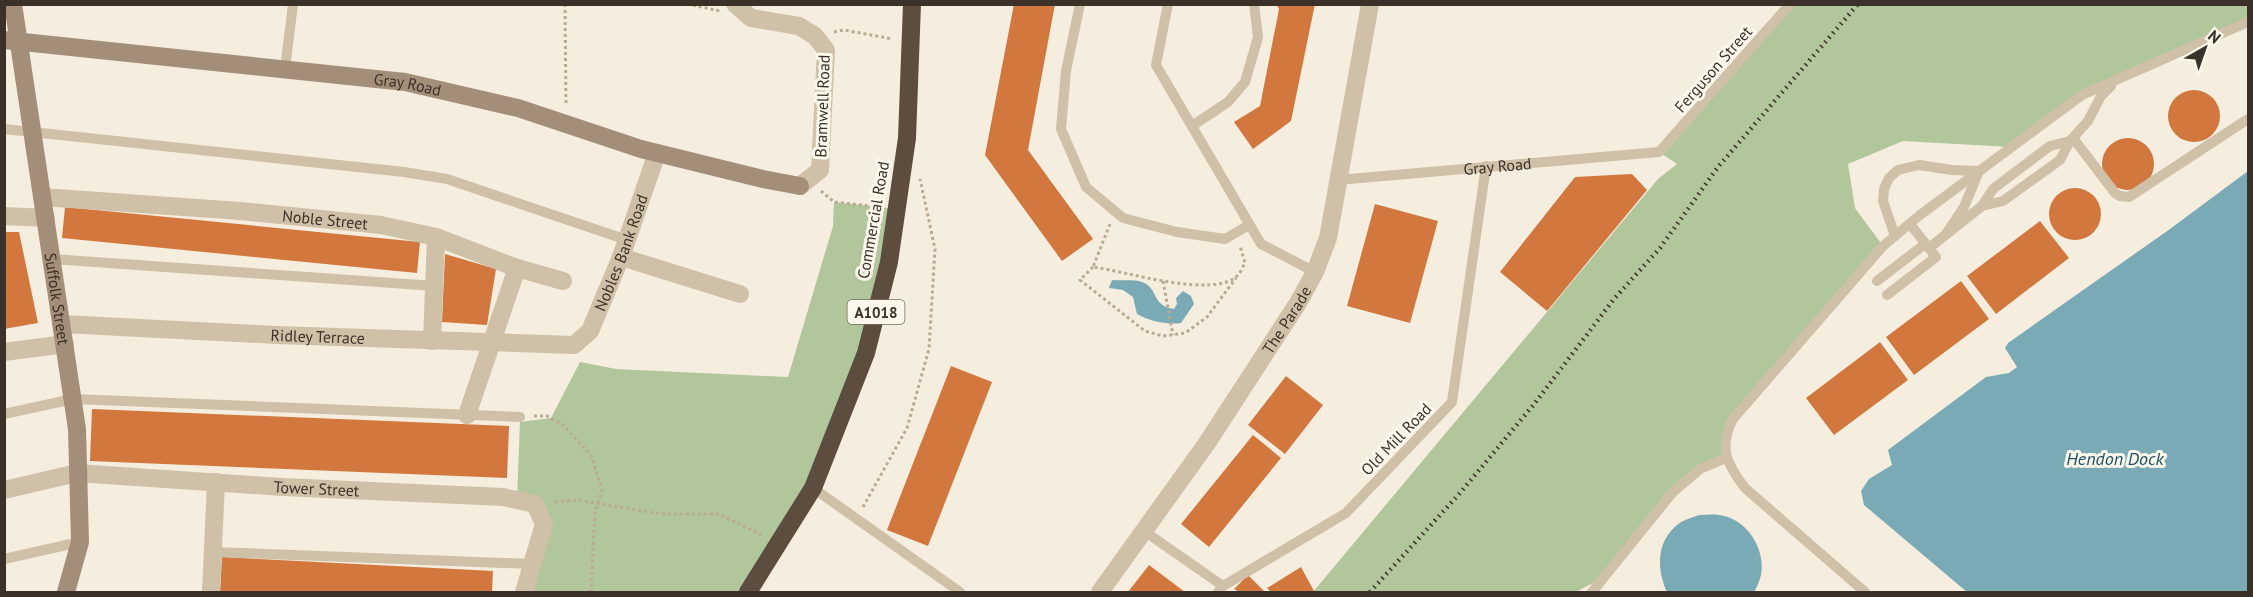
<svg xmlns="http://www.w3.org/2000/svg" width="2253" height="597" viewBox="0 0 2253 597" font-family="'PT Sans',sans-serif">
  <style>
    .green { fill: #b2c69c }
    .water { fill: #7aaab5 }
    .building { fill: #d2783f }
    .lines { fill: none; stroke-linecap: round; stroke-linejoin: round }
    .path { stroke: #bbaa92; stroke-width: 3; stroke-dasharray: 3 3; stroke-linecap: butt }
    .lane { stroke: #cfc0a8; stroke-width: 10 }
    .street { stroke: #cfc0a8; stroke-width: 18 }
    .secondary { stroke: #a38e79; stroke-width: 18 }
    .highway { stroke: #5d4d3f; stroke-width: 18 }
    .rail { stroke: #3b3129; stroke-width: 4.5; stroke-dasharray: 1.5 4.5; stroke-linecap: butt }
    .labels { text-anchor: middle; dominant-baseline: central; stroke-width: 6; stroke-linejoin: round; paint-order: stroke }
    .shield { fill: #fcf7eb; stroke: #756c63; stroke-width: 1.5 }
    .shield-label { font-size: 15px; font-weight: bold; fill: #3b3129 }
    .street-label { font-size: 16px; fill: #3b3129; stroke: #fcf7eb }
    .water-label { font-size: 18px; font-style: italic; fill: #195262; stroke: #fcf7eb }
  </style>
  <rect width="100%" height="100%" fill="#f5eede"/>
  <!-- green -->
  <path class="green" d="M 1790,5 L 2248,5 L 2248,22 L 2082,95 L 2010,147 L 1903,141 L 1848,164 L 1855,208 L 1883,246 L 1733,419 L 1726,458 L 1686,479 L 1604,577 L 1576,592 L 1313,592 L 1658,179 L 1677,164 L 1659,152 Z
    M 834,202 L 896,209 L 889,262 L 813,488 L 748,592 L 524,592 L 543,524 L 517,500 L 520,422 L 551,418 L 580,362 L 616,369 L 788,377 L 833,226 Z"/>
  <!-- water -->
  <path class="water" d="M 2248,171 L 2248,592 L 1967,592 L 1864,505 L 1861,491 L 1869,479 L 1892,465 L 1888,450 L 1986,377 L 2009,373 L 2017,367 L 2005,348 L 2008,343 L 2170,229 Z
    M 1112,280 C 1121,281 1134,279 1142,282 C 1159,288 1151,306 1174,309 L 1177,304 L 1176,298 L 1183,291 L 1191,296 L 1194,304 L 1181,323 C 1167,325 1149,321 1137,314 L 1133,297 L 1123,290 L 1109,288 Z
    M 1699,515 C 1706,515 1713,514 1719,515 C 1746,518 1766,548 1761,575 C 1760,580 1757,587 1754,592 L 1667,592 C 1656,568 1656,539 1681,522 C 1686,519 1694,517 1699,515 Z"/>
  <!-- building -->
  <path class="building" d="M 1014,4 L 1055,4 L 1028,150 L 1093,239 L 1062,261 L 985,155 Z
    M 1276,4 L 1315,4 L 1291,121 L 1253,149 L 1234,122 L 1260,106 L 1279,9 Z
    M2168 116a26 26 0 1 1 52 0a26 26 0 1 1-52 0Z
    M2102 164a26 26 0 1 1 52 0a26 26 0 1 1-52 0Z
    M 1632,174 L 1647,190 L 1547,311 L 1500,272 L 1575,177 Z
    M2049 214a26 26 0 1 1 52 0a26 26 0 1 1-52 0Z
    M 1375,204 L 1438,221 L 1410,323 L 1347,306 Z
    M 65,207 L 420,242 L 417,273 L 62,238 Z
    M 2040,221 L 2069,258 L 1996,314 L 1967,276 Z
    M 4,232 L 19,232 L 38,323 L 4,329 Z
    M 445,254 L 496,269 L 487,325 L 442,322 Z
    M 1961,281 L 1989,319 L 1914,375 L 1886,337 Z
    M 1880,342 L 1908,380 L 1834,435 L 1806,398 Z
    M 951,366 L 992,382 L 928,546 L 887,530 Z
    M 1286,376 L 1323,405 L 1285,454 L 1248,425 Z
    M 92,409 L 509,426 L 507,478 L 90,461 Z
    M 1253,435 L 1281,458 L 1209,547 L 1181,524 Z
    M 222,557 L 493,571 L 492,592 L 220,592 Z
    M 1149,565 L 1185,592 L 1128,592 Z
    M 1301,567 L 1314,591 L 1313,592 L 1271,592 L 1267,588 Z
    M 1248,575 L 1265,592 L 1239,592 L 1234,589 Z"/>
  <g class="lines">
    <!-- path -->
    <path class="path" d="M 565,4 L 566,105
      M 687,4 L 720,11
      M 834,32 L 844,30 L 893,39
      M 821,191 L 834,202 L 879,207
      M 1110,224 L 1093,267 C 1125,271 1215,300 1238,275 C 1241,272 1243,266 1245,263 L 1240,246
      M 1093,267 L 1080,280 L 1145,331 L 1163,336 L 1185,333 L 1207,317 L 1236,278
      M 1163,281 L 1173,335
      M 534,416 L 547,416 L 563,425 L 591,455 L 602,490 L 595,512 L 591,590 L 588,592
      M 555,502 L 577,500 L 661,514 L 719,514 L 764,536
      M 863,507 L 907,428 L 929,349 L 935,249 L 920,179"/>
    <!-- lane -->
    <g class="lane">
      <path d="M 1080,4 L 1066,71 L 1061,129 L 1086,187 L 1123,218 L 1177,232 L 1225,239 L 1249,225"/>
      <path d="M 1168,4 L 1156,65 L 1261,244 L 1315,272"/>
      <path d="M 285,69 L 293,4"/>
      <path d="M 1192,126 L 1228,102 L 1245,82 L 1258,37 L 1254,4"/>
      <path d="M 4,129 L 404,172 L 447,179 L 627,240"/>
      <path d="M 2073,138 L 2115,193 L 2120,196 L 2129,197 L 2248,119"/>
      <path id="s1" d="M 1338,180 L 1659,152 L 1790,4"/>
      <path d="M 1982,206 L 2003,201 L 2060,160 L 2070,141 L 2088,121 L 2101,96 L 2111,86"/>
      <path d="M 1895,236 L 1883,201 L 1884,189 L 1889,178 L 1898,170 L 1919,165 L 1952,170 L 1979,171 L 1964,207 L 1946,234"/>
      <path d="M 1929,248 L 1982,206 L 1993,189 L 2050,146 L 2070,141"/>
      <path d="M 52,259 L 435,286"/>
      <path d="M 1877,281 L 1925,244"/>
      <path d="M 1887,295 L 1936,257 L 1910,224"/>
      <path d="M 4,414 L 73,399 L 520,417"/>
      <path d="M 813,488 L 960,592"/>
      <path d="M 1144,531 L 1223,586"/>
      <path d="M 213,552 L 532,564"/>
      <path d="M 4,559 L 80,542"/>
      <path d="M 1218,592 L 1223,586 L 1346,513 L 1452,402 L 1486,166"/>
      <path d="M 1592,592 L 1672,493 L 1700,469 L 1726,458"/>
      <path d="M 1865,592 L 1745,488 C 1727,464 1718,448 1733,419 L 1883,246 L 1920,215 L 2082,95 L 2248,22"/>
    </g>
    <!-- street -->
    <g class="street">
      <path d="M 735,4 L 751,18 L 799,26 L 815,36 L 826,50 L 820,170 L 800,186"/>
      <path id="s2" d="M 42,197 L 240,211 L 381,225 L 436,237 L 517,268 L 563,281"/>
      <path d="M 4,216 L 46,218"/>
      <path d="M 621,257 L 740,294"/>
      <path id="s3" d="M 62,324 L 277,335 L 574,345 L 590,331 L 621,257 L 657,153"/>
      <path d="M 432,341 L 436,237"/>
      <path d="M 4,352 L 65,344"/>
      <path d="M 467,415 L 517,268"/>
      <path id="s4" d="M 4,490 L 77,473 L 283,487 L 503,497 L 535,504 L 544,524 L 524,592"/>
      <path d="M 211,592 L 216,482"/>
      <path id="s5" d="M 1100,592 L 1207,443 L 1298,303 L 1315,272 L 1328,238 L 1370,4"/>
    </g>
    <!-- secondary -->
    <g class="secondary">
      <path id="s6" d="M 13,4 L 77,429 L 80,542 L 66,592"/>
      <path id="s7" d="M 4,40 L 405,82 L 518,108 L 641,149 L 763,179 L 800,186"/>
    </g>
    <!-- highway -->
    <path class="highway" d="M 748,592 L 813,488 L 866,353 L 889,262 L 907,138 L 912,4"/>
    <!-- rail -->
    <path class="rail" d="M 1370,592 L 1460,493 L 1535,403 L 1614,299 L 1660,248 L 1718,167 L 1858,4"/>
  </g>
  <g class="labels">
    <!-- shield labels -->
    <rect class="shield" x="847.5" y="300" width="57" height="24" rx="4.5"/>
    <g class="shield-label">
      <text x="876" y="312">A1018</text>
    </g>
    <!-- street labels -->
    <g class="street-label">
      <text transform="translate(1713 69) rotate(-49)">Ferguson Street</text>
      <text stroke="none"><textPath href="#s7" startOffset="406">Gray Road</textPath></text>
      <text transform="translate(822 106) rotate(-88)">Bramwell Road</text>
      <text stroke="none"><textPath href="#s1" startOffset="160">Gray Road</textPath></text>
      <text stroke="none"><textPath href="#s2" startOffset="284">Noble Street</textPath></text>
      <text transform="translate(873 220) rotate(-80)">Commercial Road</text>
      <text stroke="none"><textPath href="#s3" startOffset="618">Nobles Bank Road</textPath></text>
      <text stroke="none"><textPath href="#s6" startOffset="298">Suffolk Street</textPath></text>
      <text stroke="none"><textPath href="#s5" startOffset="330">The Parade</textPath></text>
      <text stroke="none"><textPath href="#s3" startOffset="256">Ridley Terrace</textPath></text>
      <text transform="translate(1396 439) rotate(-46)">Old Mill Road</text>
      <text stroke="none"><textPath href="#s4" startOffset="315">Tower Street</textPath></text>
    </g>
    <!-- water labels -->
    <g class="water-label">
      <text x="2115" y="458">Hendon Dock</text>
    </g>
  </g>
  <!-- border -->
  <rect width="2253" height="597" fill="none" stroke="#3b3129" stroke-width="12"/>
  <!-- north arrow -->
  <g transform="translate(2205 48) rotate(40)" stroke="#fcf7eb" stroke-width="4.5" paint-order="stroke">
  <path d="M0-4.5L10 22L0 15L-10 22Z" fill="#3b3129"/>
  <text y="-9" font-size="16" font-weight="bold" text-anchor="middle" fill="#3b3129">N</text>
  </g>
</svg>
